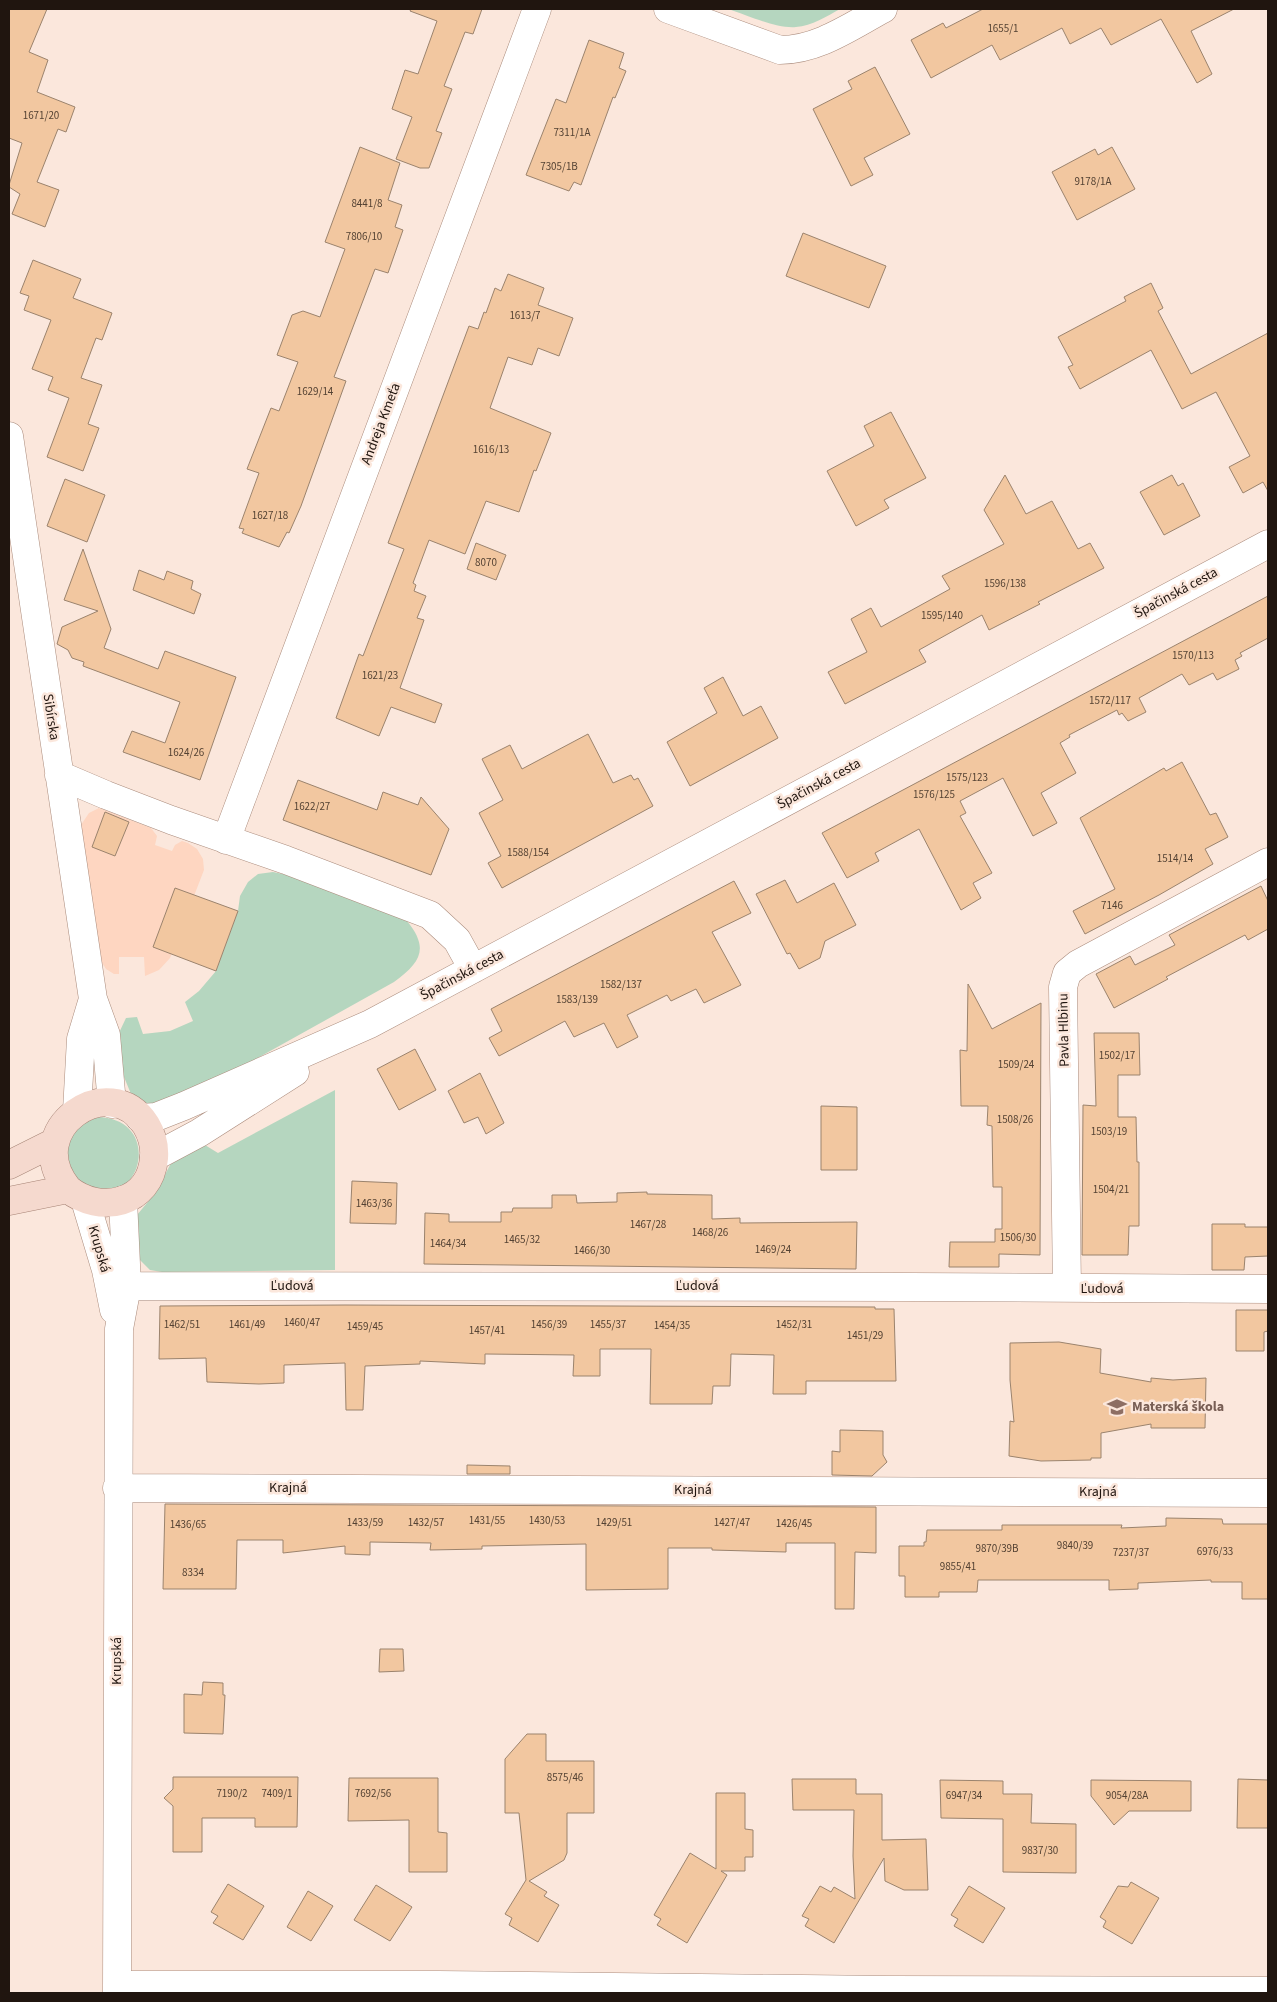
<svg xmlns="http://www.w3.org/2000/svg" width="1277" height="2002" viewBox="0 0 1277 2002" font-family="'Source Sans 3',sans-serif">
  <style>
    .built { fill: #fed6c1 }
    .green { fill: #b5d6bf }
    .building { fill: #f2c7a0; stroke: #9b836d }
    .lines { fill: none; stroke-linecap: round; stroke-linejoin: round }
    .minor-casing { stroke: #ab8c7d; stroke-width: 29 }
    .major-casing { stroke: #a78476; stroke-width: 29 }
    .minor { stroke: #fff; stroke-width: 28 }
    .major { stroke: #f5d9ce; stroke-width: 28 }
    .labels { text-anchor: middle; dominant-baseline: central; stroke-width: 5; stroke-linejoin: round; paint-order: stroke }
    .number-label { font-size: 11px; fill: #544233 }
    .street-label { font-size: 14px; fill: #20150f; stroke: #fbe7dc }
    .education-label { font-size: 14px; font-weight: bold; fill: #785e54; stroke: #fbe7dc; text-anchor: start }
  </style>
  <rect width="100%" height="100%" fill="#fbe7dc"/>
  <!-- built -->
  <path class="built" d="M 99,808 L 151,828 L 157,836 L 155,845 L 172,851 L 175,845 L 182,841 L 188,843 L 197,849 L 203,859 L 204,870 L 170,958 L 159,970 L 145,976 L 144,957 L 119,957 L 119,974 L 114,974 L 106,969 L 101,961 L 79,838 L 81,825 L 89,813 Z"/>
  <!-- green -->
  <path class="green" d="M 728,9 L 840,9 C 827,16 812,26 796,27 C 777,29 747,15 728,9 Z
    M 273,872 L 292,876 L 407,921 C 430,949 420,963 394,982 L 204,1088 L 151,1107 L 131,1094 L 124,1077 L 117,1037 L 126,1018 L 137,1017 L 143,1034 L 170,1031 L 193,1021 L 185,1002 L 199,991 L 216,971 L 238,911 L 240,896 L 248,882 L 258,874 Z
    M 335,1090 L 335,1270 L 162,1272 L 150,1270 L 140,1260 L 134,1247 L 137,1215 L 156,1192 L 170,1165 L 200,1142 L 218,1153 Z
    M 97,1117 C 158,1118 145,1194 104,1192 C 101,1192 96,1189 93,1188 C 88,1187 82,1186 79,1183 C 73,1178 70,1170 65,1164 C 68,1132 68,1131 97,1117 Z"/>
  <!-- building -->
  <path class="building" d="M 9,9 L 47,9 L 29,52 L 48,60 L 37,92 L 75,107 L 66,132 L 58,129 L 37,182 L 59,190 L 45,227 L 12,214 L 20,194 L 9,187 L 9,185 L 22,143 L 9,138 Z
    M 411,9 L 482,9 L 473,34 L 465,32 L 444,86 L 452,89 L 436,131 L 442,133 L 429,168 L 420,168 L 396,159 L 412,117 L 392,109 L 405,70 L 418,74 L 437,21 L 410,11 Z
    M 983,9 L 1234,9 L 1191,31 L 1212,74 L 1197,83 L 1161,19 L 1111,45 L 1101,28 L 1070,44 L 1062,28 L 1000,60 L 992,45 L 931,78 L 911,40 L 943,23 L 946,28 Z
    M 589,40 L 624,53 L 619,68 L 626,71 L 615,98 L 613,97 L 581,185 L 574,182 L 569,191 L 526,175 L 556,99 L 566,103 Z
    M 875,67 L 910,134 L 864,158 L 873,175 L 851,186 L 813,109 L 852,89 L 848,81 Z
    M 360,147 L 400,163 L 388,200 L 402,205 L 395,227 L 403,230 L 388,273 L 375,269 L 334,377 L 346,381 L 301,506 L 289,533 L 287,532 L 279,547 L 242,533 L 244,529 L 239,528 L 259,473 L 247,469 L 271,408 L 279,411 L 298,362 L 277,355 L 292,315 L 303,311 L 320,317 L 345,249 L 325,242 Z
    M 1112,147 L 1135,189 L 1077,220 L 1052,172 L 1095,149 L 1098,155 Z
    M 803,233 L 886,266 L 869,308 L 786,276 Z
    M 33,260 L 81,279 L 73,298 L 112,313 L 102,340 L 96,338 L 81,378 L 102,385 L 88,424 L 99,428 L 83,471 L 47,457 L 69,398 L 48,390 L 53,377 L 32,369 L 51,320 L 24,310 L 29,296 L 20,293 Z
    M 508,274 L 544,288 L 538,305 L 573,318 L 559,356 L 538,348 L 532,365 L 508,357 L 490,408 L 551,433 L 536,471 L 534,470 L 519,512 L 486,501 L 465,554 L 429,540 L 413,583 L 416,585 L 414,591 L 426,596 L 417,618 L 424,620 L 400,688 L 442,704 L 435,723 L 391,707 L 379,736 L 336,718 L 359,654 L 363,656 L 404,549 L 388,543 L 469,326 L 478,329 L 484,312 L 486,313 L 495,288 L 501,291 Z
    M 1151,283 L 1163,308 L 1158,311 L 1191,374 L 1268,333 L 1268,491 L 1263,482 L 1243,493 L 1229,467 L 1250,456 L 1216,392 L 1182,409 L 1151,350 L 1080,389 L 1068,367 L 1073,365 L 1058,337 L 1126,301 L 1124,297 Z
    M 891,412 L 926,478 L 884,500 L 889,508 L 856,526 L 827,471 L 874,446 L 864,426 Z
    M 1005,475 L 1026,514 L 1052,501 L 1078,549 L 1090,543 L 1104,568 L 1038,602 L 1040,604 L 989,630 L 982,615 L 919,650 L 926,662 L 845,704 L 828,672 L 867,652 L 851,619 L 871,608 L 881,627 L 950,589 L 942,576 L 1004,544 L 984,510 Z
    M 1172,475 L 1178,486 L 1183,483 L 1200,516 L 1164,535 L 1140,492 Z
    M 65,479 L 105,495 L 87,542 L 47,526 Z
    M 476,543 L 506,555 L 496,580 L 467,569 Z
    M 83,549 L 111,629 L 104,648 L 158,669 L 165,651 L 236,677 L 200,780 L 123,752 L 132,731 L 165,743 L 180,702 L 83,666 L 84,662 L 72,658 L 68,650 L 57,644 L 62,627 L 98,611 L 64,600 Z
    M 139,570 L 164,580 L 167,571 L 193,581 L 191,589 L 201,594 L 194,614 L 133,590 Z
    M 1268,596 L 1268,638 L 1240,653 L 1242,656 L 1235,660 L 1239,669 L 1217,680 L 1213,673 L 1189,685 L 1182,674 L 1139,698 L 1146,712 L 1128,721 L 1122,713 L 1119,715 L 1117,710 L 1069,735 L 1070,737 L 1060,743 L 1076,773 L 1041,793 L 1057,823 L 1033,836 L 1003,778 L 960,801 L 966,813 L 960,816 L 992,873 L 973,883 L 981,898 L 961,910 L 919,829 L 875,853 L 879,861 L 847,878 L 822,833 Z
    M 723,677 L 743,716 L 761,706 L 778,738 L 690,786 L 667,742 L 717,713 L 704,688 Z
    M 588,734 L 613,783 L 631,775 L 634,780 L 638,778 L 653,806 L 502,888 L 488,863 L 501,856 L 479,813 L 503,800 L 482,759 L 510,745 L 522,769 Z
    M 1182,762 L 1210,815 L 1216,813 L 1228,837 L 1205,849 L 1213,864 L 1159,895 L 1085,934 L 1073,911 L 1115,889 L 1080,818 L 1164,768 L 1166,771 Z
    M 298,780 L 377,810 L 383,792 L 418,805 L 421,797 L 449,829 L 431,875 L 283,820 Z
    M 105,812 L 129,822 L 115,856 L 92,847 Z
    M 785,880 L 797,903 L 834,883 L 856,925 L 825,941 L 820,958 L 799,969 L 790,953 L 787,954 L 756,894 Z
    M 734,881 L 751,913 L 712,932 L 741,985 L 704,1003 L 696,989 L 671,1001 L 667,995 L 627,1015 L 638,1037 L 617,1048 L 604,1023 L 574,1037 L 565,1021 L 499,1056 L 489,1038 L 502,1031 L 491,1009 Z
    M 1261,886 L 1268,901 L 1268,929 L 1248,940 L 1245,935 L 1166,977 L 1168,979 L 1114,1008 L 1096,974 L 1130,956 L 1135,965 L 1175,945 L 1169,935 Z
    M 175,888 L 238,911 L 216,971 L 153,947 Z
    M 968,984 L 992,1029 L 1041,1003 L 1040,1255 L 999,1254 L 999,1267 L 949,1267 L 950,1242 L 995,1242 L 995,1229 L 1002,1229 L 1002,1187 L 993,1187 L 992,1126 L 987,1125 L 988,1106 L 961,1106 L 960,1050 L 967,1051 Z
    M 1094,1033 L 1139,1033 L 1140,1075 L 1118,1075 L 1118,1117 L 1136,1117 L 1137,1162 L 1139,1162 L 1139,1226 L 1129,1226 L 1128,1255 L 1082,1255 L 1083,1105 L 1096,1106 Z
    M 415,1049 L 436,1090 L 399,1110 L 377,1069 Z
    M 480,1073 L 504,1123 L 486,1134 L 478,1117 L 464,1123 L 448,1091 Z
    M 821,1106 L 857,1107 L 857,1170 L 821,1170 Z
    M 352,1181 L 397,1183 L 396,1224 L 350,1223 Z
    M 647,1192 L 647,1194 L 712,1195 L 712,1219 L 740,1218 L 740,1223 L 857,1222 L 856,1269 L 424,1264 L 425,1213 L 449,1214 L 449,1222 L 501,1222 L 501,1212 L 512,1212 L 513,1208 L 552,1208 L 552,1195 L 576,1195 L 577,1203 L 617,1202 L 617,1193 Z
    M 1212,1224 L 1245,1224 L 1245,1227 L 1268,1227 L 1268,1256 L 1245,1257 L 1244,1270 L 1212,1270 Z
    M 345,1305 L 875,1307 L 875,1309 L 894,1309 L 896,1381 L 806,1381 L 806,1394 L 773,1394 L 774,1355 L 731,1354 L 730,1386 L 713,1386 L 712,1404 L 650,1404 L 651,1349 L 600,1349 L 600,1376 L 573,1376 L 574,1355 L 485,1354 L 485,1364 L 420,1361 L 420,1364 L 365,1366 L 363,1410 L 346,1410 L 345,1363 L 284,1365 L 284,1383 L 259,1384 L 207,1382 L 206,1358 L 159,1359 L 160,1306 Z
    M 1236,1310 L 1268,1310 L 1268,1331 L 1264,1332 L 1264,1351 L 1236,1351 Z
    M 1059,1342 L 1101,1349 L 1100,1373 L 1151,1382 L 1151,1378 L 1173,1380 L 1206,1378 L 1205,1428 L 1151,1428 L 1151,1424 L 1101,1433 L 1101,1458 L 1091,1458 L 1091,1460 L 1041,1461 L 1009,1456 L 1010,1421 L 1014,1422 L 1010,1380 L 1010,1343 Z
    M 840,1430 L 883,1431 L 883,1455 L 887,1462 L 872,1476 L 832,1475 L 832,1451 L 840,1452 Z
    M 467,1465 L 510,1466 L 510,1474 L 467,1474 Z
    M 165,1504 L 876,1507 L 876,1553 L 855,1552 L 854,1609 L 835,1609 L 835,1543 L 786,1543 L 786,1552 L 712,1550 L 712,1548 L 668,1548 L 668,1589 L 586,1590 L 586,1544 L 482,1546 L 482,1549 L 430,1550 L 431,1543 L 370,1542 L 370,1555 L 345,1554 L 345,1546 L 283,1553 L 283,1540 L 237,1540 L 236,1589 L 163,1589 Z
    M 1166,1518 L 1222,1519 L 1223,1524 L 1268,1524 L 1268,1599 L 1242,1599 L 1242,1582 L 1211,1582 L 1211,1580 L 1138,1583 L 1138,1589 L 1109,1590 L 1109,1580 L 978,1580 L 977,1592 L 939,1592 L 939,1597 L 905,1597 L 905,1576 L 899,1576 L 899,1546 L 924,1546 L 924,1542 L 926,1542 L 927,1530 L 1002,1530 L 1002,1525 L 1122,1525 L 1121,1528 L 1166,1526 Z
    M 380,1649 L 403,1649 L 404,1671 L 379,1672 Z
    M 203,1682 L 223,1683 L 223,1695 L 225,1695 L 223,1734 L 184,1733 L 184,1694 L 202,1695 Z
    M 527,1734 L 546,1734 L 546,1761 L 594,1761 L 594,1813 L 567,1813 L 567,1853 L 564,1860 L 529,1881 L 547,1892 L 544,1896 L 559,1905 L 538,1942 L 509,1925 L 512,1918 L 505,1914 L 526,1880 L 519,1813 L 505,1813 L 505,1759 Z
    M 173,1777 L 298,1777 L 297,1827 L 255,1827 L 255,1818 L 202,1818 L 202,1852 L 173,1852 L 173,1806 L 164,1798 L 173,1789 Z
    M 349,1778 L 438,1778 L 438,1832 L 447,1833 L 447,1872 L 409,1872 L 409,1820 L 348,1821 Z
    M 792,1779 L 856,1779 L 856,1794 L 882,1794 L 882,1840 L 926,1839 L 928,1890 L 904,1890 L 885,1881 L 884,1858 L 834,1943 L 805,1926 L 809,1919 L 802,1916 L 820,1886 L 831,1892 L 834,1887 L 855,1899 L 853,1856 L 854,1810 L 793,1810 Z
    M 1238,1779 L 1268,1780 L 1268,1828 L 1237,1828 Z
    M 940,1780 L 1003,1781 L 1003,1794 L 1032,1794 L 1031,1823 L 1076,1824 L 1076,1873 L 1003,1872 L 1003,1819 L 941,1818 Z
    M 1091,1780 L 1191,1781 L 1191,1811 L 1129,1811 L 1114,1825 L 1091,1796 Z
    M 716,1793 L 745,1793 L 745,1829 L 753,1830 L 753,1857 L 745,1857 L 745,1871 L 721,1871 L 727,1875 L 687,1943 L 657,1925 L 661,1919 L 654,1915 L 690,1853 L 716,1869 Z
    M 1131,1882 L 1159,1898 L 1132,1944 L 1103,1927 L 1106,1921 L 1100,1917 L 1118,1886 L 1128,1887 Z
    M 228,1884 L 264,1906 L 243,1940 L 213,1923 L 218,1916 L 211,1912 Z
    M 376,1885 L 412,1907 L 390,1941 L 354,1920 Z
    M 969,1886 L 1005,1908 L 983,1943 L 954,1926 L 958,1919 L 951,1915 Z
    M 308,1891 L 333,1906 L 311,1941 L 287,1927 Z"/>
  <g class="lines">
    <defs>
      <path id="minor" d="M 668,9 L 780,50 C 818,50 851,26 883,9
        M 9,436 L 93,999 L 106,1035 L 112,1104
        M 59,775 L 106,795 L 171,820 L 286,860 L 430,915 L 457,940 L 473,969
        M 226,840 L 537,9
        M 77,1111 L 81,1039 L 93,999
        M 140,1118 L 156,1117 L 184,1106 L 370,1024 L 1268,544
        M 154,1157 L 199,1133 L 295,1072
        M 85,1200 L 106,1270 L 114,1310
        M 127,1286 L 909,1287 L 1268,1289
        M 1067,1288 L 1063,987 L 1067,973 L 1078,964 L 1268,862
        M 117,1488 L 1268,1493
        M 117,1985 L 438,1985 L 886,1990 L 1268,1991
        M 117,1993 L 119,1329 L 127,1286 L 123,1200"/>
      <path id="major" d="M 9,1165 L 55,1142
        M 9,1201 L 68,1189 C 100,1215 150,1204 154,1158 C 155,1146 152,1135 146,1125 C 110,1068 19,1129 68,1189"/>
    </defs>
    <!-- minor casing -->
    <use href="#minor" class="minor-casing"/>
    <!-- major casing -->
    <use href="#major" class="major-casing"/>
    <!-- minor -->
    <use href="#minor" class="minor"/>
    <!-- major -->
    <use href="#major" class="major"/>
  </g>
  <!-- icons -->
  <defs>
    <symbol id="school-bare" viewBox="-9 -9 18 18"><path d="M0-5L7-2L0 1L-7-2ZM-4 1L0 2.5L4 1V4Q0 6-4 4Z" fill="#8d6e63" stroke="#fbe7dc" stroke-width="2.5" paint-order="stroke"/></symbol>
  </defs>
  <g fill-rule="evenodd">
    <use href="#school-bare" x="1103" y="1393" width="28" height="28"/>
  </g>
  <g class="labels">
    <!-- number labels -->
    <g class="number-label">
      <text x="1003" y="28">1655/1</text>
      <text x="41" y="115">1671/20</text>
      <text x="572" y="132">7311/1A</text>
      <text x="559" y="166">7305/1B</text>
      <text x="1093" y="181">9178/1A</text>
      <text x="367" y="203">8441/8</text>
      <text x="364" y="236">7806/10</text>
      <text x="525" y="315">1613/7</text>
      <text x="315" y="391">1629/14</text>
      <text x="491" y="449">1616/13</text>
      <text x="270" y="515">1627/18</text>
      <text x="486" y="562">8070</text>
      <text x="1005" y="583">1596/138</text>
      <text x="942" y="615">1595/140</text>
      <text x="1193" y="655">1570/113</text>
      <text x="380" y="675">1621/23</text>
      <text x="1110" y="700">1572/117</text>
      <text x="186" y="752">1624/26</text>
      <text x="967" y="777">1575/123</text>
      <text x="934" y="794">1576/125</text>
      <text x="312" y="806">1622/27</text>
      <text x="528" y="852">1588/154</text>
      <text x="1175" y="858">1514/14</text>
      <text x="1112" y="905">7146</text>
      <text x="621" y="984">1582/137</text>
      <text x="577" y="999">1583/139</text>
      <text x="1117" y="1055">1502/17</text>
      <text x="1016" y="1064">1509/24</text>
      <text x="1015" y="1119">1508/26</text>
      <text x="1109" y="1131">1503/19</text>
      <text x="1111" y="1189">1504/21</text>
      <text x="374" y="1203">1463/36</text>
      <text x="648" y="1224">1467/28</text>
      <text x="710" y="1232">1468/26</text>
      <text x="1018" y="1237">1506/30</text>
      <text x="522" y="1239">1465/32</text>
      <text x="448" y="1243">1464/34</text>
      <text x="773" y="1249">1469/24</text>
      <text x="592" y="1250">1466/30</text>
      <text x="302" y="1322">1460/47</text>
      <text x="182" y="1324">1462/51</text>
      <text x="247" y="1324">1461/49</text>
      <text x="549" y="1324">1456/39</text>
      <text x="608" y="1324">1455/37</text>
      <text x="794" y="1324">1452/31</text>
      <text x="672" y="1325">1454/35</text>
      <text x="365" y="1326">1459/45</text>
      <text x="487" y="1330">1457/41</text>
      <text x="865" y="1335">1451/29</text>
      <text x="487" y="1520">1431/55</text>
      <text x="547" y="1520">1430/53</text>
      <text x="365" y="1522">1433/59</text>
      <text x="426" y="1522">1432/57</text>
      <text x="614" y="1522">1429/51</text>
      <text x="732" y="1522">1427/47</text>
      <text x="794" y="1523">1426/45</text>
      <text x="188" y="1524">1436/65</text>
      <text x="1075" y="1545">9840/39</text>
      <text x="997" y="1548">9870/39B</text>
      <text x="1215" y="1551">6976/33</text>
      <text x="1131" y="1552">7237/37</text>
      <text x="958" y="1566">9855/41</text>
      <text x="193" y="1572">8334</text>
      <text x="565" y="1777">8575/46</text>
      <text x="232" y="1793">7190/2</text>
      <text x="277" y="1793">7409/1</text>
      <text x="373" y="1793">7692/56</text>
      <text x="964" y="1795">6947/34</text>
      <text x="1127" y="1795">9054/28A</text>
      <text x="1040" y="1850">9837/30</text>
    </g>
    <!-- street labels -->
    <g class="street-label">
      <text transform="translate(381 424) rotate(-69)">Andreja Kmeťa</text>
      <text transform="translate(1176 593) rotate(-28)">Špačinská cesta</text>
      <text transform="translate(51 717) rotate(81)">Sibírska</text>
      <text transform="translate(819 784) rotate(-28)">Špačinská cesta</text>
      <text transform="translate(462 975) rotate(-28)">Špačinská cesta</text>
      <text transform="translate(1064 1030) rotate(-91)">Pavla Hlbinu</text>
      <text transform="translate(99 1249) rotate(74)">Krupská</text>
      <text x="292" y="1286">Ľudová</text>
      <text x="697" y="1286">Ľudová</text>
      <text x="1102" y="1289">Ľudová</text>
      <text x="288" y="1488">Krajná</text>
      <text x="693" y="1490">Krajná</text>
      <text x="1098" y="1492">Krajná</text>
      <text transform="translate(117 1661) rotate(-90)">Krupská</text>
    </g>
    <!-- education labels -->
    <g class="education-label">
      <text x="1132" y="1407">Materská škola</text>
    </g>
  </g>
  <!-- border -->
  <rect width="1277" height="2002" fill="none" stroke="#20150f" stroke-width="20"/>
</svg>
